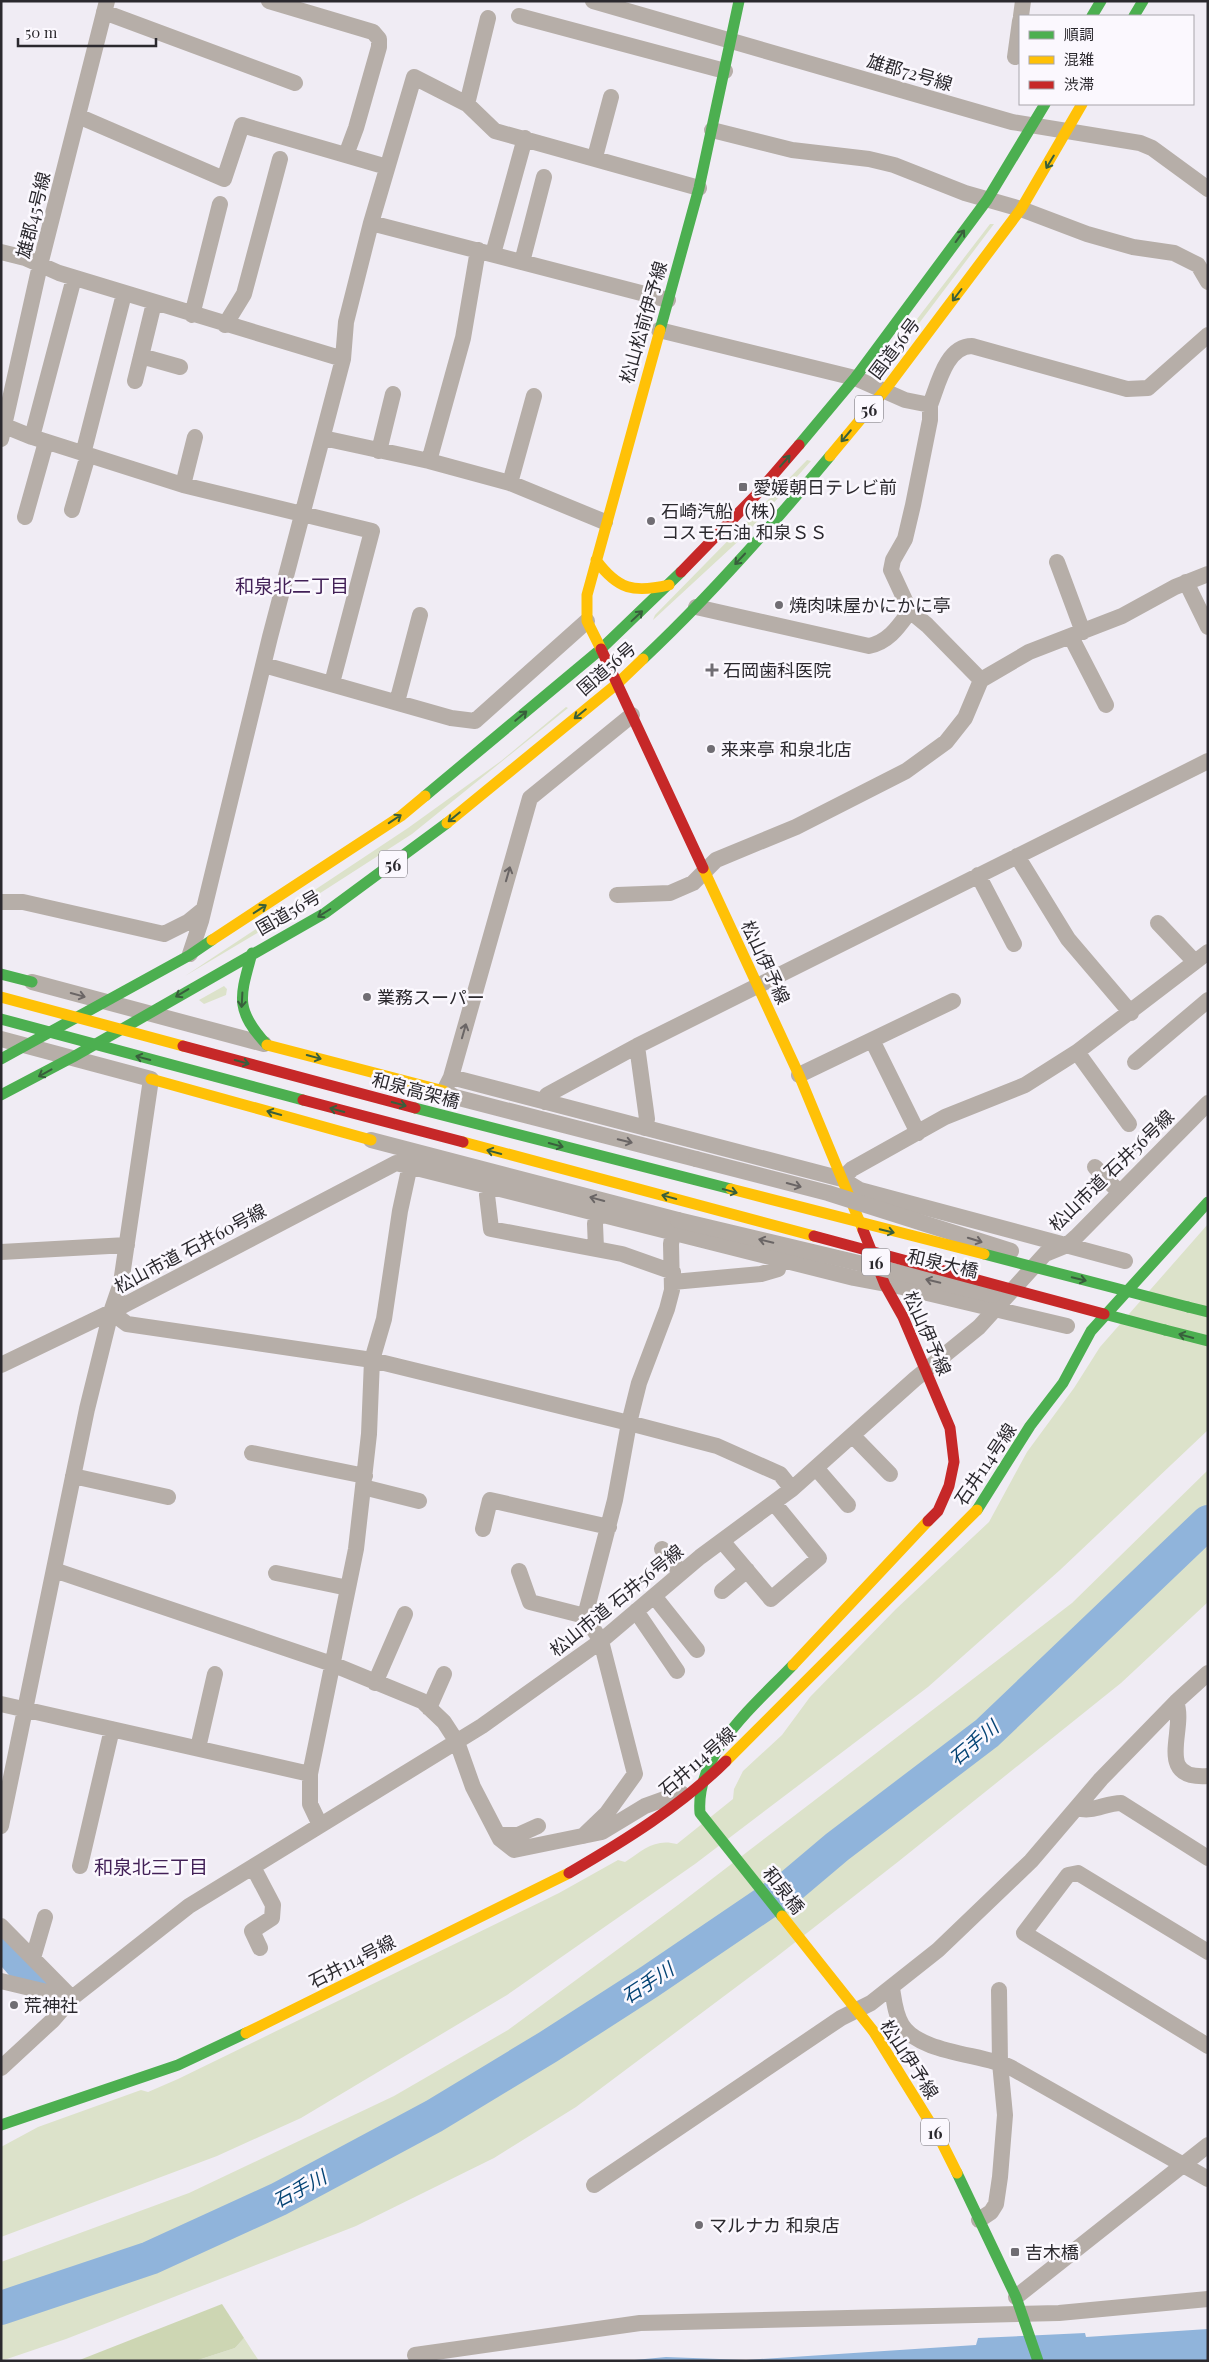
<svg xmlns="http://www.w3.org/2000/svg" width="1209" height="2362" viewBox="0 0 1209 2362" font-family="'Playfair Display','Noto Sans JP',serif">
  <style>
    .green { fill: #dce2ca }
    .forest { fill: #cdd6b3 }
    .water { fill: #90b4db }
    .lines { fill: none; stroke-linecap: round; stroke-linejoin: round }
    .river { stroke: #90b4db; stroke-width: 34 }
    .street { stroke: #b6aea8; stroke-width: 16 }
    .fast { stroke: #4caf50; stroke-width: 11 }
    .slow { stroke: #ffc107; stroke-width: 11 }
    .jam { stroke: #c62828; stroke-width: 11 }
    .street-bridge { stroke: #b6aea8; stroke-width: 16 }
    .fast-bridge { stroke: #4caf50; stroke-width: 11 }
    .slow-bridge { stroke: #ffc107; stroke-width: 11 }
    .jam-bridge { stroke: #c62828; stroke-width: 11 }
    .oneway { stroke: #385f3c }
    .oneway2 { stroke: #6a6565 }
    .poi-dot { fill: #706d73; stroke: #fbf8fe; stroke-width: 2 }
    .labels { text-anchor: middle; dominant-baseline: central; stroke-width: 5; stroke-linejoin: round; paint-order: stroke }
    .shield { fill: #fbf8fe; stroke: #69676c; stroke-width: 1 }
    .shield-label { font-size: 16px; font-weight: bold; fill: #2b292e }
    .street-label { font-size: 18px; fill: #2b292e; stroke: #fbf8fe }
    .poi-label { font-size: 18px; fill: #2b292e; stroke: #fbf8fe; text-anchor: start }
    .neighbourhood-label { font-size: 19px; fill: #422057; stroke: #fbf8fe }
    .water-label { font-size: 19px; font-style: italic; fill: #054475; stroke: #fbf8fe }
  </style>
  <rect width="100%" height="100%" fill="#f0ecf4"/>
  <!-- green -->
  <path class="green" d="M 990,224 L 994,224 L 920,322 L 884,362 Z
    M 807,460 L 811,461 L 745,535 L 653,620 L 655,615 Z
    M 566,707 L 568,708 L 412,834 L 269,926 L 185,976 L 408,828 L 501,761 Z
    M 224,986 L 227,989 L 226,995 L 204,1004 L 199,1000 Z
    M 1208,1224 L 1208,1430 L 1060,1570 L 928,1687 L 695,1864 L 507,1995 L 301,2118 L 217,2156 L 1,2237 L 1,2147 L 38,2127 L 141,2090 L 148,2092 L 178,2079 L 559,1893 L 618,1860 L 625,1862 C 643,1850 655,1838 677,1844 L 733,1799 L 734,1789 L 743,1771 L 782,1735 L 810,1697 L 896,1609 L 989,1522 L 1027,1452 L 1074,1388 L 1100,1347 Z
    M 1208,1470 L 1208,1602 L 1121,1683 L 899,1861 L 775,1958 L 576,2107 L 494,2158 L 356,2226 L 66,2339 L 1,2361 L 1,2262 L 189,2193 L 394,2096 L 508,2030 L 678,1905 L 1072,1603 Z
    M 244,2338 L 259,2361 L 195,2361 L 235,2348 Z"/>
  <!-- forest -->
  <path class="forest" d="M 222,2304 L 244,2338 L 235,2348 L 195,2361 L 77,2361 Z"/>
  <!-- water -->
  <path class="water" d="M 1208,2329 L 1208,2361 L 624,2361 L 666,2357 L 746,2360 L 976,2345 L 978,2338 L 1085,2333 L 1086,2337 Z"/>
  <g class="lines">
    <!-- river -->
    <path class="river" d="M 1,1940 L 40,1985
      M 1,2308 L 150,2258 L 279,2199 L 434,2116 L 548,2047 L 649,1982 L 792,1885 L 837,1847 L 987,1733 L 1208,1522"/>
    <!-- street -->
    <path class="street" d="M 269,1 L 373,32 L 379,39 L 379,47 L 356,128 L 346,155
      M 593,1 L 1012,122 L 1140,143 L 1152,148 L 1208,189
      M 104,12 L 295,83
      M 519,16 L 725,71
      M 1021,16 L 1023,1
      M 1015,57 L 1020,21
      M 467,104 L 488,18
      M 78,116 L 224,179 L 242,125 L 387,167
      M 712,130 L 792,150 L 869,159 L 894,165 L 965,193 L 1021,209 L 1087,234 L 1133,247 L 1174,253 L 1198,265 L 1208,282
      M 595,157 L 611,97
      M 371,223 L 414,77 L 467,104 L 495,131 L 699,188
      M 1,252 L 25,258 L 59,273 L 343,359
      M 493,254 L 525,138
      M 522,262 L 544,177
      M 192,315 L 220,204
      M 225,325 L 244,294 L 280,159
      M 659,330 L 855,378 L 905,400 L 930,405 C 938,385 946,346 972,346 L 1127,389 L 1148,388 L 1208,335
      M 141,356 L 180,367
      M 135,381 L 154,303
      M 930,405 L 930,420 L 913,505 L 905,539 L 893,560 L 891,570 L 910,611 L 927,625 L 981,680
      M 5,426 L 32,437 L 183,485 L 372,531 L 332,683
      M 32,437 L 74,278
      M 323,438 L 429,461 L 510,483 L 605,522
      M 1,439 L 40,265 L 107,1
      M 379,451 L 393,394
      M 83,454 L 124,294
      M 429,461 L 463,338 L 478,250
      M 510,483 L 534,396
      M 183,485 L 195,437
      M 72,510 L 88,455
      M 25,517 L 46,442
      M 1057,562 L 1083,632
      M 1186,582 L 1208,627
      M 696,607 L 869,646 C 889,642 899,626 910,611
      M 1071,637 L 1106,705
      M 264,665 L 451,718 L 475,721 L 587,621
      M 397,702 L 420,615
      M 632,715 L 530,798 L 451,1077 L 444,1091 L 455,1097 L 696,1159
      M 1017,856 L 1068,939 L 1131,1013
      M 978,875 L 1014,944
      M 617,895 L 670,893 L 693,883 L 716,860 L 796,827 L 906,771 L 946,742 L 965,718 L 981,680 L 1029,652 L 1122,616 L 1175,587 L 1208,574
      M 1,902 L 23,902 L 164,934 L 188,922 L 204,909
      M 1158,923 L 1195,962
      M 190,954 L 201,921 L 270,637 L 343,359 L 346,322 L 371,223 L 668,300
      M 32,982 L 264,1044
      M 1,1039 L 151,1079 L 121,1283 L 111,1312 L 87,1409 L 1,1826
      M 872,1040 L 918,1133
      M 637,1046 L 647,1119 L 645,1128
      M 1077,1052 L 1129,1124
      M 1135,1062 L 1208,1000
      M 799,1075 L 953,1001
      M 451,1077 L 842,1179 L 860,1190 L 1125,1261
      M 545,1102 L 547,1095 L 637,1046 L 1208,761
      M 371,1140 L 678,1220
      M 1095,1167 L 1118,1191
      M 842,1179 L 852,1169 L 945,1117 L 1025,1085 L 1077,1052 L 1208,952
      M 488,1185 L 487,1195 L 491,1229 L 622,1254 L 673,1272
      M 596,1248 L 595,1224 L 597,1213
      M 1,1252 L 127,1245
      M 673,1282 L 761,1274 L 778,1269 L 780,1260
      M 111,1312 L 127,1324 L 372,1360 L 629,1423 L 717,1446 L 780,1474 L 792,1489
      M 1,1365 L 111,1312 L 396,1163 L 854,1278 L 902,1287 L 1067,1326
      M 853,1436 L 890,1474
      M 252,1453 L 365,1476
      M 816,1468 L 848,1505
      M 73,1476 L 168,1497
      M 363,1487 L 419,1501
      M 483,1529 L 490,1500 L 609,1527
      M 722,1541 L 771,1599 L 819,1558 L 774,1503
      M 662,1549 L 681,1573
      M 54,1570 L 332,1664 L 422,1701 L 444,1722 L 457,1742 L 473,1787 L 500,1839 L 514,1850 L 602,1832 L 645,1806 L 681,1793
      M 519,1571 L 530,1602 L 585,1616
      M 276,1573 L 348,1588
      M 722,1591 L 747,1570
      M 654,1596 L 697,1650
      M 636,1611 L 677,1671
      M 375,1683 L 405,1614
      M 1176,1702 C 1187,1729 1153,1780 1208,1776
      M 1,1704 L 310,1774
      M 429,1708 L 444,1674
      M 198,1748 L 215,1674
      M 1077,1808 C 1093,1813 1105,1803 1121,1803 L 1208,1858
      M 320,1825 L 310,1804 L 310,1774 L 356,1549 L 369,1434 L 372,1360 L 384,1319 L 400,1211 L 410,1165
      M 498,1835 L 518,1835 L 538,1826
      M 583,1836 L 607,1813 L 635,1774 L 601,1641 L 585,1616 L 615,1500 L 629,1423 L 639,1383 L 667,1309 L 672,1290 L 671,1244 L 673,1233
      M 80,1866 L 112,1729
      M 253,1867 L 273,1905 L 272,1918 L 252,1931 L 260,1948
      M 1,1926 L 72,1998
      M 1208,1952 L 1078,1873 L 1068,1875 L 1024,1933 L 1208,2046
      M 33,1958 L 45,1917
      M 1,1981 L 72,1998
      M 892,1988 C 894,2000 895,2014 902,2025 C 919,2053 982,2054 1010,2067 L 1208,2179
      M 1,2068 L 53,2020 L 72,1998 L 189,1906 L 482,1726 L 601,1641 L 700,1557 L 792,1489 L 915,1379 L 979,1327 L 1045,1254 L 1067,1245 L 1076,1237 L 1208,1103
      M 594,2185 L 841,2018 L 871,2003 L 938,1950 L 1031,1861 L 1101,1779 L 1176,1702 L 1208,1673
      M 979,2220 L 991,2212 L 996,2204 L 1000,2177 L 1005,2115 L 1000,2063 L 999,1990
      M 1016,2297 L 1208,2145
      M 415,2355 L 640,2323 L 1059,2313 L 1208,2299"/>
    <!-- fast -->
    <path class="fast" d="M 1092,16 L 1101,1
      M 1134,16 L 1143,1
      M 660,330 L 699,188 L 739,1
      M 799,445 L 855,378 L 987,200 L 1045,104
      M 643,659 C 710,596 771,527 830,456
      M 425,796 L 601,649 L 681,572
      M 252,953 C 240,997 234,1009 267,1045
      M 1,974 L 32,982
      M 1,1059 L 190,955 L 212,940
      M 1,1095 L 73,1057 L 325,913 L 447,823
      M 1188,1307 L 1208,1312
      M 1165,1330 L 1208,1341
      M 977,1510 L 1030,1426 L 1063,1383 L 1091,1331 L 1208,1202
      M 782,1916 L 700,1813 C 695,1753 755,1705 793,1665
      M 1,2125 L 178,2065 L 246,2033
      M 957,2173 L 1016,2297 L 1038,2361"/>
    <!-- slow -->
    <path class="slow" d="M 830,456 L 885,390 L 1021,209 L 1082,104
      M 596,560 C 618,590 634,593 669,585
      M 601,649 L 587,621 L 587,595 L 660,330
      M 447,823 L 618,683 L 643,659
      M 703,868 L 799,1075 L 863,1230
      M 212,940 L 401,816 L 425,796
      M 267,1045 L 444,1091
      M 151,1079 L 371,1140
      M 793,1665 L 928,1521
      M 726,1761 L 977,1510
      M 782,1916 L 874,2032 L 939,2137 L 957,2173
      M 246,2033 L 569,1873"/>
    <!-- jam -->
    <path class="jam" d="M 681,572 L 755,496 L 799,445
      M 601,649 L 703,868
      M 863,1230 L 885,1285 L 903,1317 L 950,1428 L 954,1462 L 949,1486 L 938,1511 L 928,1521
      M 569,1873 C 624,1841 681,1806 726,1761"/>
    <!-- street-bridge -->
    <path class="street-bridge" d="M 696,1159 L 828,1193 L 1011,1251
      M 678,1220 L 993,1295"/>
    <!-- fast-bridge -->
    <path class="fast-bridge" d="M 1,1019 L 303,1100
      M 415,1108 L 731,1189
      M 984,1254 L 1188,1307
      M 1104,1314 L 1165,1330"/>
    <!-- slow-bridge -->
    <path class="slow-bridge" d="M 1,997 L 183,1046
      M 463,1142 L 814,1236
      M 731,1189 L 984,1254"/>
    <!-- jam-bridge -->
    <path class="jam-bridge" d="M 183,1046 L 415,1108
      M 303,1100 L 463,1142
      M 814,1236 L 1104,1314"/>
  </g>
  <!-- one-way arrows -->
  <defs><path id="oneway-shaft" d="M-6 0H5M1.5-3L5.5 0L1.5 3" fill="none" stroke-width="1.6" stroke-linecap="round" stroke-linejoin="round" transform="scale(1.25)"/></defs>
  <g class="oneway">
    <use href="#oneway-shaft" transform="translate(1050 162) rotate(121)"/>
    <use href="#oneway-shaft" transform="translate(960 236) rotate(-54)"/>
    <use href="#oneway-shaft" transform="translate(957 295) rotate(127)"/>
    <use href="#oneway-shaft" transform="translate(846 436) rotate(130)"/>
    <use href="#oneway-shaft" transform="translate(785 461) rotate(-49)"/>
    <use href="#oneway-shaft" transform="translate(740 559) rotate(133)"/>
    <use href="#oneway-shaft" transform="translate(637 616) rotate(-43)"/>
    <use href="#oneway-shaft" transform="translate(580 714) rotate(141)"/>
    <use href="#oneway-shaft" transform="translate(521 716) rotate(-40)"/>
    <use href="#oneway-shaft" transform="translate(454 817) rotate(141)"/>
    <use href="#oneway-shaft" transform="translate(395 819) rotate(-34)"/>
    <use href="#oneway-shaft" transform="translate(260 909) rotate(-33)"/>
    <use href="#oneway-shaft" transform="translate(324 913) rotate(148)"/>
    <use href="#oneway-shaft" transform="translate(182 993) rotate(149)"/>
    <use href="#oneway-shaft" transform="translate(242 1000) rotate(93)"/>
    <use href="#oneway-shaft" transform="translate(314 1057) rotate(15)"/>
    <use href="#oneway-shaft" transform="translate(143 1058) rotate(-165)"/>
    <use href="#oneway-shaft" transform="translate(242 1062) rotate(15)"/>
    <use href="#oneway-shaft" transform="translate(45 1073) rotate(151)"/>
    <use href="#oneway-shaft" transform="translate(399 1104) rotate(15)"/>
    <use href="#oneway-shaft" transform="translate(337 1110) rotate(-165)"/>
    <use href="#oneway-shaft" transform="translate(274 1113) rotate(-164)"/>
    <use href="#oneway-shaft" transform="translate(556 1145) rotate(15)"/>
    <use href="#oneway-shaft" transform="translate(494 1152) rotate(-165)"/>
    <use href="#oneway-shaft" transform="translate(730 1191) rotate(15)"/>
    <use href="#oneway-shaft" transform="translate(669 1197) rotate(-165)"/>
    <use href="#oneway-shaft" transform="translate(887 1231) rotate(14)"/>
    <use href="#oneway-shaft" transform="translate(1079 1279) rotate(14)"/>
    <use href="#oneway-shaft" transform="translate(1186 1336) rotate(-165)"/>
  </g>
  <g class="oneway2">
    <use href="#oneway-shaft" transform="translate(508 874) rotate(-74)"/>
    <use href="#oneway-shaft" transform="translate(78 995) rotate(15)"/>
    <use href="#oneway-shaft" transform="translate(464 1031) rotate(-74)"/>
    <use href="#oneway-shaft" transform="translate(625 1141) rotate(14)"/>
    <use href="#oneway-shaft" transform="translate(794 1185) rotate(15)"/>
    <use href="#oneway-shaft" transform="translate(597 1199) rotate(-165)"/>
    <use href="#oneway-shaft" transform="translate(975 1240) rotate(17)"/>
    <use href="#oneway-shaft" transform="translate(766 1241) rotate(-166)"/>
    <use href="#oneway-shaft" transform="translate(933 1281) rotate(-167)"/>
  </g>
  <!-- markers -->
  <g class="poi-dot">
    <rect x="738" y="482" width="10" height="10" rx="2.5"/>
    <circle cx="651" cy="521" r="5"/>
    <circle cx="779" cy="605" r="5"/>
    <path d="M709.5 662.5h5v5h5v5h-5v5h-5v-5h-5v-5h5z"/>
    <circle cx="711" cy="749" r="5"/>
    <circle cx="367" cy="997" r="5"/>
    <circle cx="14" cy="2005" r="5"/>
    <circle cx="699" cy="2225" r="5"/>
    <rect x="1010" y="2247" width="10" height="10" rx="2.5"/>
  </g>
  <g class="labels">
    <!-- shield labels -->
    <g class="shield">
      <rect x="855" y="395.5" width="28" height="27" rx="4"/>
      <rect x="379" y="850.5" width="28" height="27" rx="4"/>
      <rect x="862" y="1248.5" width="28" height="27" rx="4"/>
      <rect x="921" y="2118.5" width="28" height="27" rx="4"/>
    </g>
    <g class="shield-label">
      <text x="869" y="409">56</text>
      <text x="393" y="864">56</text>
      <text x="876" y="1262">16</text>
      <text x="935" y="2132">16</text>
    </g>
    <!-- street labels -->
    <g class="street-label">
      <text transform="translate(910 72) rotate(16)">雄郡72号線</text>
      <text transform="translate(33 215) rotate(-76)">雄郡45号線</text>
      <text transform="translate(643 322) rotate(-74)">松山松前伊予線</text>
      <text transform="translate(894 348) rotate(-53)">国道56号</text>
      <text transform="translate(606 668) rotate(-41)">国道56号</text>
      <text transform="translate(288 912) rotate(-30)">国道56号</text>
      <text transform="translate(766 962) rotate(65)">松山伊予線</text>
      <text transform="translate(416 1090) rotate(15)">和泉高架橋</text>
      <text transform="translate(1111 1170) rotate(-44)">松山市道 石井56号線</text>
      <text transform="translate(190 1248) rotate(-28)">松山市道 石井60号線</text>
      <text transform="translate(943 1263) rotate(13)">和泉大橋</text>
      <text transform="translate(928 1333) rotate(66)">松山伊予線</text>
      <text transform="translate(985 1464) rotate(-56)">石井114号線</text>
      <text transform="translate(616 1600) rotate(-39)">松山市道 石井56号線</text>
      <text transform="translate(697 1761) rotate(-41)">石井114号線</text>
      <text transform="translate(784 1890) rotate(52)">和泉橋</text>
      <text transform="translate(352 1961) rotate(-27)">石井114号線</text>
      <text transform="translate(910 2059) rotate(57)">松山伊予線</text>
    </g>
    <!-- poi labels -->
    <g class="poi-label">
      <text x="753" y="487">愛媛朝日テレビ前</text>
      <text x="661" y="511">石崎汽船（株）<tspan x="661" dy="21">コスモ石油 和泉ＳＳ</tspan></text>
      <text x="789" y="605">焼肉味屋かにかに亭</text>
      <text x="723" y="670">石岡歯科医院</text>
      <text x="721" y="749">来来亭 和泉北店</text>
      <text x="377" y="997">業務スーパー</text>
      <text x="24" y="2005">荒神社</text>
      <text x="709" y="2225">マルナカ 和泉店</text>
      <text x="1025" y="2252">吉木橋</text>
    </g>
    <!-- neighbourhood labels -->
    <g class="neighbourhood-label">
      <text x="292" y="585">和泉北二丁目</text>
      <text x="151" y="1866">和泉北三丁目</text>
    </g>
    <!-- water labels -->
    <g class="water-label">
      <text transform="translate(973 1742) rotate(-40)">石手川</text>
      <text transform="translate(647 1982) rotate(-33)">石手川</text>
      <text transform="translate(299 2188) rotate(-28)">石手川</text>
    </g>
  </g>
  <!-- border -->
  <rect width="1209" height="2362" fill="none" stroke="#2b292e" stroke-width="5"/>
  <!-- legend -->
  <rect x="1019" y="15" width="175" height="90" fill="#fbf8fe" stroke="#a8a5ab"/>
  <rect x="1029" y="31" width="25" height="8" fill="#4caf50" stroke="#a8a5ab"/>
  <text x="1064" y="40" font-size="15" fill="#2b292e">順調</text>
  <rect x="1029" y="56" width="25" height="8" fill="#ffc107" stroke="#a8a5ab"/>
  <text x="1064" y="65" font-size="15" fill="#2b292e">混雑</text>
  <rect x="1029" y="81" width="25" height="8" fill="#c62828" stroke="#a8a5ab"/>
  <text x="1064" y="90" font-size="15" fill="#2b292e">渋滞</text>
  <!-- scale -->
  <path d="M18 38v8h138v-8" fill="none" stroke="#2b292e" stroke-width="2.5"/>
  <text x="25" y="38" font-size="15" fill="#2b292e" stroke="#fbf8fe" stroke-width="4" paint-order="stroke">50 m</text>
</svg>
